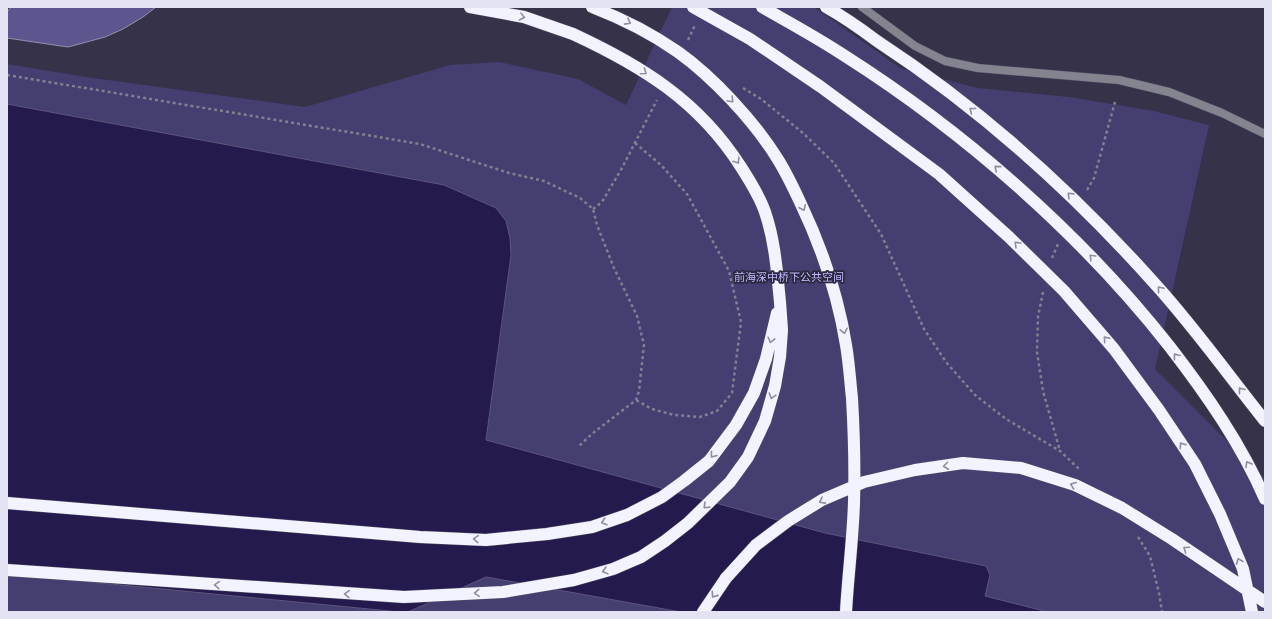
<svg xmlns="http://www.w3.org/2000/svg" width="1272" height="619" viewBox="0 0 1272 619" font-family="'Nunito Sans','Noto Sans SC',sans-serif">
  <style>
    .green { fill: #453e70 }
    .water { fill: #251a4d; stroke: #5e567f }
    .building { fill: #5d558e; stroke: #9492ae }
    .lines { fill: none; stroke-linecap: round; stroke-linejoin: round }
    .street-casing { stroke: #514e65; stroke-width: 9 }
    .highway-casing { stroke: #514e65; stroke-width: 13 }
    .path { stroke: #817f93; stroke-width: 2.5; stroke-dasharray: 3 3; stroke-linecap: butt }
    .street { stroke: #848490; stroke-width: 8 }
    .highway { stroke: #f3f2ff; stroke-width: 12 }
    .highway-bridge-casing { stroke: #514e65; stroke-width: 13; stroke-linecap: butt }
    .highway-bridge { stroke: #f3f2ff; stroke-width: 12 }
    .oneway { stroke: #8f8d9f }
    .labels { text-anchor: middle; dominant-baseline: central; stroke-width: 3.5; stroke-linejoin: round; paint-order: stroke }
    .park-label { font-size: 11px; fill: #beb7fb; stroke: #2b283f }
  </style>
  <rect width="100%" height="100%" fill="#35324a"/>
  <!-- green -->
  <path class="green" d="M 672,7 L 814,7 L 900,68 L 978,88 L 1069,97 L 1154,111 L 1209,125 L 1155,369 L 1265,479 L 1265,612 L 1048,612 L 985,596 L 990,575 L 986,566 L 825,533 L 486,440 L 511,255 L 496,208 L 444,185 L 7,104 L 7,64 L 86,77 L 305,107 L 450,65 L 499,62 L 578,79 L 626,105 Z
    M 7,574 L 400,612 L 7,612 Z
    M 486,577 L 681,612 L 408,612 Z"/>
  <!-- water -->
  <path class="water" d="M 7,104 L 444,185 L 496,208 L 506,221 L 510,238 L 511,255 L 486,440 L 825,533 L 986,566 L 990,575 L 985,596 L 1048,612 L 681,612 L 486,577 L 408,612 L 400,612 L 7,574 Z"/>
  <!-- building -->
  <path class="building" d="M 11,7 L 156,7 L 143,17 L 123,29 L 105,37 L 68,47 L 7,38 L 7,12 Z"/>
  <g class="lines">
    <defs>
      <path id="street" d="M 862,7 L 915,46 L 945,61 L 978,68 L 1119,80 L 1169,92 L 1222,113 L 1265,134"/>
      <path id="highway" d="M 470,7 L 524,17 L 573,34
        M 7,503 L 420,537 L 486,540 L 547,534 L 592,527 L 627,515 L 662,497 L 684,481 L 709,461 L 736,425 L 754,393 L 766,359 L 777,313
        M 7,570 L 404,597 L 503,592 L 574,580 L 613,569 L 641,557 L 665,541 L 688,523 L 730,482 L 748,457 L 765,421 L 775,386 L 780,357 L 782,330 L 780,302
        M 703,612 L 726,578"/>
    </defs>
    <!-- street casing -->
    <use href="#street" class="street-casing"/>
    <!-- highway casing -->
    <use href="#highway" class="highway-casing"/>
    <!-- path -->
    <path class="path" d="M 688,40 L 695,25
      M 7,75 L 420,144 L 509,173 L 544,181 L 580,198 L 593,209 L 597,225 L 614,268 L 637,316 L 644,345 L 639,391 L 636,400 L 593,433 L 579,446
      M 743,88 L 761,99 L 803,133 L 834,163 L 881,234 L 924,329 L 946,362 L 975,395 L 1006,419 L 1060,451 L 1079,469
      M 635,143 L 661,165 L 687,194 L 729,271 L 741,322 L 732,393 L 717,411 L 700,417 L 674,415 L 652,409 L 636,400
      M 1087,190 L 1094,178 L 1115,102
      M 593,209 L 602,202 L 622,168 L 657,100
      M 1052,258 L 1058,244
      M 1043,292 L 1038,317 L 1037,352 L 1043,391 L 1060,451
      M 1138,537 L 1150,556 L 1159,593 L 1162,612"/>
    <!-- street -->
    <use href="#street" class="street"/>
    <!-- highway -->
    <use href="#highway" class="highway"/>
    <defs>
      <path id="highway-bridge" d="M 592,7 C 623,19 651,33 678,52 C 713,77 754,121 777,158 C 786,172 793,187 800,202 C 822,248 838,295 846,345 C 849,362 850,380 852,398 C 854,433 855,467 854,502 C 853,538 848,575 846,612
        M 693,7 L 750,39 L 821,87 L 939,174 L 1009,237 L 1064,291 L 1114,349 L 1159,410 L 1195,464 L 1220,514 L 1243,569 L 1252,612
        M 762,7 C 790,23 818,38 845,56 C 966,133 1082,235 1170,347 C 1207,395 1241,444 1265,499
        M 826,7 C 844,17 861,29 877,41 C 981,109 1074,193 1156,285 C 1195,328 1229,376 1265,421
        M 573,34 C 642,66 699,101 741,167 C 750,181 760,197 765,212 C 775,241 777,272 780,302
        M 726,578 L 756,545 L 788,521 L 822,500 L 864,482 L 915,470 L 963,463 L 1021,468 L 1075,485 L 1122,508 L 1172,539 L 1265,602"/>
    </defs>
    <!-- highway-bridge casing -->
    <use href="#highway-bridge" class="highway-bridge-casing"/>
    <!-- highway-bridge -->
    <use href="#highway-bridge" class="highway-bridge"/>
  </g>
  <!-- one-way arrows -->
  <defs><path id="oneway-chevron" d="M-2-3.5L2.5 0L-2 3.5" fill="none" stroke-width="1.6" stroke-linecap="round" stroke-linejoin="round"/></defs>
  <g class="oneway">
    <use href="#oneway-chevron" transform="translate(522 17) rotate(14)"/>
    <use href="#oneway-chevron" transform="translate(628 22) rotate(28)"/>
    <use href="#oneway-chevron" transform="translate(644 72) rotate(35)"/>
    <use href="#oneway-chevron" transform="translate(731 100) rotate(47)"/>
    <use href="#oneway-chevron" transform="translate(972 110) rotate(-142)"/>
    <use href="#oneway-chevron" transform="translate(737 161) rotate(57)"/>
    <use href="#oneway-chevron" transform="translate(997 168) rotate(-139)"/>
    <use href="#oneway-chevron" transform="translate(1070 195) rotate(-136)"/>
    <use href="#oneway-chevron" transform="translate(803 208) rotate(65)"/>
    <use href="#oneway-chevron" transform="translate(1017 244) rotate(-135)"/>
    <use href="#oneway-chevron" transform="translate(1092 257) rotate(-135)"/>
    <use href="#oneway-chevron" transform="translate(1160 289) rotate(-130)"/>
    <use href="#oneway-chevron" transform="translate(844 331) rotate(78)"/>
    <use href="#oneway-chevron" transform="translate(1106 339) rotate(-131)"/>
    <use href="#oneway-chevron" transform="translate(771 340) rotate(104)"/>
    <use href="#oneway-chevron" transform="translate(1176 356) rotate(-128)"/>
    <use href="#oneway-chevron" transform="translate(1241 390) rotate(-128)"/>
    <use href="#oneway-chevron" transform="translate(772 396) rotate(107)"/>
    <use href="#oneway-chevron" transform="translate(1182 445) rotate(-124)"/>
    <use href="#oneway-chevron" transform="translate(713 455) rotate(128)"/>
    <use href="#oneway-chevron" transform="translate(1248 464) rotate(-119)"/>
    <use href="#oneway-chevron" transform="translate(946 466) rotate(173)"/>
    <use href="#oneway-chevron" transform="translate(1073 485) rotate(-159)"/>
    <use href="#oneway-chevron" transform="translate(822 501) rotate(152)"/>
    <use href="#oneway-chevron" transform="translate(706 506) rotate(136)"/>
    <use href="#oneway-chevron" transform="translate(604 522) rotate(162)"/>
    <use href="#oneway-chevron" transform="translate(476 539) rotate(-177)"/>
    <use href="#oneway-chevron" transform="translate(1186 549) rotate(-145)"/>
    <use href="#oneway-chevron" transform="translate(1239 561) rotate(-112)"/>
    <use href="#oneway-chevron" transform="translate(605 571) rotate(164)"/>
    <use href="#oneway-chevron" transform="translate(217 585) rotate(-176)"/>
    <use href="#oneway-chevron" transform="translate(477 593) rotate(177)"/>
    <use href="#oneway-chevron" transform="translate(347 594) rotate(-176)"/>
    <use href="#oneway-chevron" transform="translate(714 595) rotate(125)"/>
  </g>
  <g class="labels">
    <!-- park labels -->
    <g class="park-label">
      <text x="789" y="277">前海深中桥下公共空间</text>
    </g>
  </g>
  <!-- border -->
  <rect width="1272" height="619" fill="none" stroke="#e4e3f3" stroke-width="16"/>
</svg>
